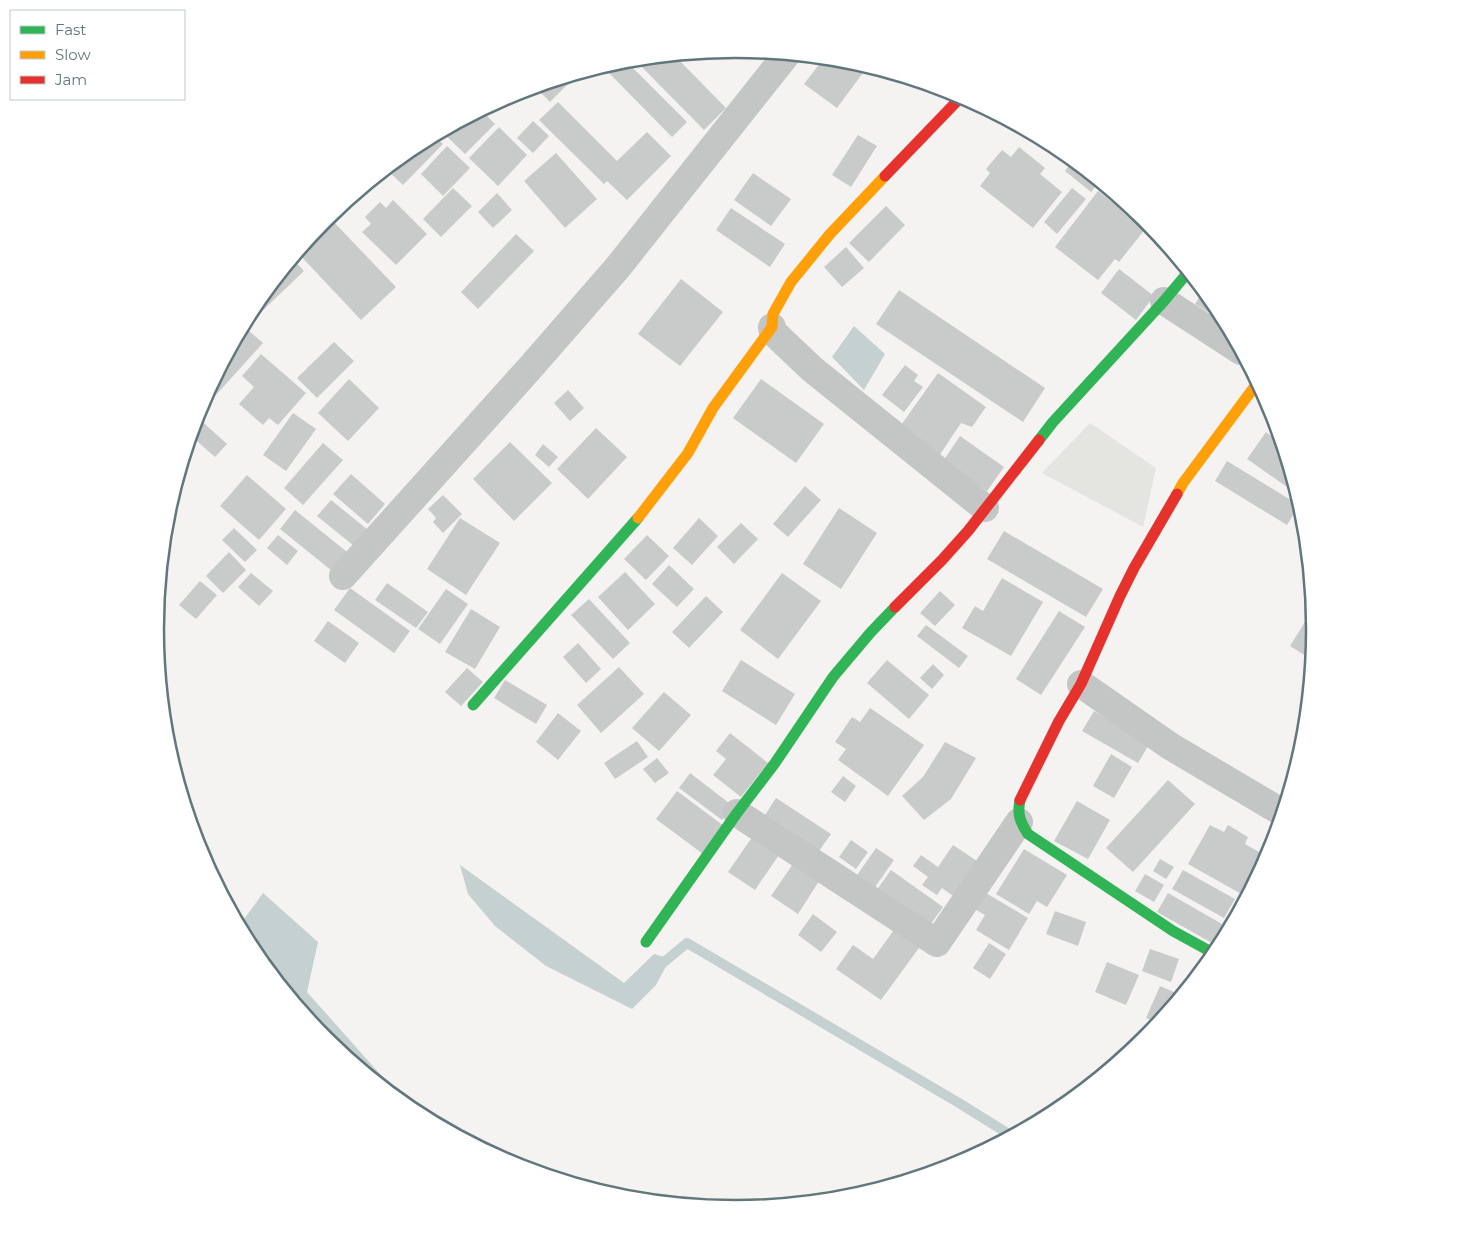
<svg xmlns="http://www.w3.org/2000/svg" width="1470" height="1258" viewBox="0 0 1470 1258" font-family="Montserrat,sans-serif">
  <style>
    .green { fill: #e4e5e0 }
    .water { fill: #c4d1d0 }
    .lines { fill: none; stroke-linecap: round; stroke-linejoin: round }
    .stream { stroke: #c4d1d0; stroke-width: 10 }
    .building { fill: #c9cbca }
    .street { stroke: #c4c6c6; stroke-width: 28 }
    .fast { stroke: #30b455; stroke-width: 11 }
    .slow { stroke: #ff9f0a; stroke-width: 11 }
    .jam { stroke: #e5322d; stroke-width: 11 }
    .rim { fill: none; stroke: #62777b; stroke-width: 2.5 }
  </style>
  <rect width="100%" height="100%" fill="#f4f3f2"/>
  <!-- green -->
  <path class="green" d="M 1090,423 L 1156,468 L 1143,527 L 1042,473 Z"/>
  <!-- water -->
  <path class="water" d="M 854,326 L 885,354 L 864,390 L 832,357 Z
    M 460,865 L 624,983 L 654,954 L 670,959 L 656,985 L 632,1009 L 546,966 L 495,926 L 468,894 Z
    M 263,893 L 318,942 L 307,992 L 396,1092 L 398,1099 L 325,1039 L 252,951 L 239,926 Z"/>
  <g class="lines">
    <!-- stream -->
    <path class="stream" d="M 658,967 L 687,943 L 959,1103 L 1012,1136"/>
  </g>
  <!-- building -->
  <path class="building" d="M 674,55 L 726,108 L 704,130 L 634,59 Z
    M 824,58 L 848,60 L 868,66 L 837,108 L 804,84 Z
    M 625,60 L 687,122 L 672,137 L 606,70 L 613,62 Z
    M 579,73 L 550,102 L 535,87 L 537,86 Z
    M 558,102 L 617,161 L 647,132 L 671,156 L 627,200 L 607,181 L 604,184 L 539,120 Z
    M 481,110 L 495,124 L 465,154 L 441,131 Z
    M 533,121 L 549,136 L 533,153 L 517,138 Z
    M 499,127 L 527,155 L 498,186 L 469,158 Z
    M 434,135 L 443,144 L 403,185 L 386,169 L 413,146 Z
    M 858,135 L 877,146 L 851,187 L 832,175 Z
    M 447,146 L 470,168 L 443,196 L 421,174 Z
    M 1019,147 L 1045,168 L 1040,174 L 1062,192 L 1033,228 L 980,186 L 990,173 L 986,169 L 1002,150 L 1011,157 Z
    M 556,153 L 597,199 L 565,228 L 524,181 Z
    M 1073,160 L 1100,181 L 1091,192 L 1065,171 Z
    M 753,173 L 791,199 L 771,226 L 734,200 Z
    M 453,188 L 472,206 L 441,237 L 423,219 Z
    M 1072,188 L 1086,199 L 1057,234 L 1044,222 Z
    M 1098,191 L 1146,228 L 1119,262 L 1115,259 L 1098,280 L 1055,247 Z
    M 497,193 L 512,210 L 493,228 L 478,212 Z
    M 393,200 L 427,234 L 396,265 L 362,232 L 371,224 L 365,217 L 380,202 L 386,208 Z
    M 886,206 L 905,225 L 869,262 L 849,243 Z
    M 731,208 L 785,244 L 770,267 L 716,230 Z
    M 328,216 L 396,287 L 361,320 L 297,252 Z
    M 516,234 L 534,251 L 478,309 L 461,292 Z
    M 846,247 L 864,268 L 842,287 L 824,267 Z
    M 292,258 L 304,271 L 258,315 L 252,308 L 253,306 Z
    M 1119,269 L 1154,296 L 1136,320 L 1101,293 Z
    M 681,279 L 723,312 L 680,366 L 638,334 Z
    M 899,290 L 1045,388 L 1023,422 L 876,324 Z
    M 1204,290 L 1218,307 L 1227,324 L 1195,304 Z
    M 247,329 L 263,343 L 215,396 L 208,390 L 231,347 Z
    M 334,342 L 354,361 L 317,398 L 297,378 Z
    M 261,354 L 306,393 L 278,425 L 269,418 L 263,425 L 239,404 L 254,387 L 242,376 Z
    M 905,365 L 918,375 L 914,381 L 923,387 L 904,412 L 882,395 Z
    M 938,373 L 986,407 L 972,427 L 961,423 L 939,456 L 899,428 Z
    M 349,379 L 379,408 L 348,441 L 318,413 Z
    M 761,379 L 824,424 L 796,463 L 733,418 Z
    M 568,390 L 584,408 L 570,421 L 554,403 Z
    M 293,413 L 316,429 L 286,471 L 263,455 Z
    M 196,416 L 227,444 L 215,457 L 190,435 Z
    M 596,428 L 627,457 L 588,499 L 557,469 Z
    M 1266,432 L 1278,441 L 1280,438 L 1297,494 L 1247,459 Z
    M 960,436 L 1004,467 L 987,491 L 943,461 Z
    M 510,442 L 552,483 L 514,521 L 473,479 Z
    M 323,443 L 343,460 L 303,505 L 284,488 Z
    M 543,444 L 558,457 L 549,467 L 535,455 Z
    M 1227,461 L 1299,505 L 1287,525 L 1215,481 Z
    M 351,474 L 385,504 L 368,524 L 333,494 Z
    M 247,475 L 286,509 L 259,540 L 220,506 Z
    M 805,486 L 821,500 L 788,537 L 773,524 Z
    M 443,495 L 462,514 L 443,533 L 433,522 L 436,518 L 428,509 Z
    M 331,500 L 373,534 L 359,550 L 317,516 Z
    M 839,508 L 877,533 L 841,589 L 803,564 Z
    M 295,510 L 352,556 L 337,575 L 280,529 Z
    M 460,518 L 500,543 L 466,595 L 427,569 Z
    M 699,518 L 718,536 L 692,565 L 673,548 Z
    M 741,523 L 758,539 L 734,564 L 717,547 Z
    M 234,528 L 257,550 L 245,562 L 222,540 Z
    M 1004,531 L 1103,589 L 1086,617 L 987,559 Z
    M 278,535 L 298,551 L 287,565 L 267,548 Z
    M 647,535 L 669,556 L 646,580 L 624,559 Z
    M 229,552 L 246,570 L 223,593 L 206,576 Z
    M 669,565 L 694,589 L 677,607 L 652,584 Z
    M 625,572 L 655,604 L 628,630 L 598,597 Z
    M 251,573 L 273,591 L 259,606 L 238,587 Z
    M 782,573 L 821,601 L 778,659 L 740,630 Z
    M 1002,578 L 1043,602 L 1011,656 L 962,628 L 975,606 L 983,611 Z
    M 200,581 L 217,595 L 196,619 L 179,605 Z
    M 387,583 L 428,612 L 416,628 L 375,600 Z
    M 350,588 L 410,631 L 394,653 L 334,610 Z
    M 446,589 L 468,604 L 440,644 L 418,629 Z
    M 940,591 L 955,605 L 935,626 L 920,613 Z
    M 706,596 L 723,612 L 689,648 L 672,632 Z
    M 589,599 L 630,643 L 613,659 L 571,615 Z
    M 471,609 L 500,627 L 475,669 L 445,652 Z
    M 1313,609 L 1315,629 L 1312,660 L 1290,646 Z
    M 1059,611 L 1085,627 L 1041,695 L 1016,679 Z
    M 328,621 L 359,643 L 345,663 L 314,641 Z
    M 926,625 L 968,656 L 959,668 L 917,636 Z
    M 578,643 L 601,669 L 586,683 L 563,657 Z
    M 741,660 L 795,694 L 776,725 L 722,691 Z
    M 887,660 L 929,695 L 909,719 L 867,683 Z
    M 933,664 L 944,675 L 932,689 L 920,678 Z
    M 619,667 L 644,694 L 601,733 L 577,705 Z
    M 467,668 L 483,682 L 461,706 L 445,692 Z
    M 505,680 L 547,705 L 536,724 L 494,698 Z
    M 664,692 L 691,715 L 659,751 L 632,728 Z
    M 870,708 L 924,745 L 888,796 L 838,760 L 846,749 L 835,742 L 852,717 L 860,722 Z
    M 1094,711 L 1150,743 L 1138,763 L 1082,731 Z
    M 558,713 L 581,731 L 558,760 L 536,742 Z
    M 730,733 L 768,763 L 741,797 L 713,775 L 726,759 L 716,751 Z
    M 637,741 L 648,757 L 615,779 L 604,763 Z
    M 945,742 L 976,758 L 951,799 L 924,820 L 902,796 L 923,777 Z
    M 1111,754 L 1132,767 L 1114,798 L 1093,786 Z
    M 657,758 L 669,773 L 655,783 L 643,769 Z
    M 690,773 L 733,806 L 722,820 L 679,788 Z
    M 843,776 L 856,786 L 845,802 L 831,792 Z
    M 1168,780 L 1195,804 L 1133,872 L 1106,848 Z
    M 677,791 L 724,826 L 703,854 L 656,819 Z
    M 776,798 L 831,834 L 819,851 L 765,815 Z
    M 1077,801 L 1110,820 L 1088,859 L 1054,841 Z
    M 1210,825 L 1224,832 L 1228,825 L 1248,837 L 1245,844 L 1266,856 L 1243,895 L 1188,864 Z
    M 755,833 L 781,852 L 755,890 L 728,872 Z
    M 851,840 L 868,852 L 856,869 L 839,857 Z
    M 953,845 L 977,861 L 953,896 L 942,888 L 937,895 L 922,885 L 928,877 L 913,866 L 921,855 L 938,867 Z
    M 876,848 L 894,860 L 873,890 L 855,878 Z
    M 1024,849 L 1067,875 L 1047,907 L 1037,901 L 1029,914 L 996,894 Z
    M 797,858 L 823,875 L 798,914 L 771,896 Z
    M 1160,859 L 1174,867 L 1166,879 L 1153,871 Z
    M 891,870 L 943,907 L 928,928 L 876,891 Z
    M 1183,870 L 1235,899 L 1224,918 L 1172,889 Z
    M 1145,874 L 1164,885 L 1154,902 L 1135,891 Z
    M 986,893 L 1028,918 L 1009,950 L 976,930 L 985,915 L 976,910 Z
    M 1168,893 L 1222,924 L 1212,943 L 1157,912 Z
    M 1055,911 L 1086,922 L 1078,946 L 1046,934 Z
    M 813,914 L 837,932 L 821,952 L 798,935 Z
    M 899,923 L 924,941 L 881,1000 L 836,969 L 853,945 L 873,959 Z
    M 989,943 L 1006,954 L 990,979 L 973,968 Z
    M 1150,949 L 1179,959 L 1171,982 L 1142,971 Z
    M 1107,962 L 1139,975 L 1126,1005 L 1095,992 Z
    M 1160,986 L 1181,995 L 1158,1023 L 1146,1018 Z"/>
  <g class="lines">
    <!-- street -->
    <path class="street" d="M 1164,301 L 1241,351
      M 772,327 L 773,332 L 812,369 L 985,508
      M 343,576 L 530,368 L 618,267 L 787,54
      M 1081,684 L 1170,746 L 1283,813
      M 737,813 L 937,943 L 1019,822"/>
    <!-- fast -->
    <path class="fast" d="M 1039,440 L 1053,422 L 1164,301 L 1189,271
      M 473,705 L 638,518
      M 1020,800 C 1017,814 1020,822 1028,834 L 1173,931 L 1215,954
      M 646,942 L 737,813 L 775,763 L 833,677 L 871,632 L 895,607"/>
    <!-- slow -->
    <path class="slow" d="M 1177,494 L 1183,483 L 1258,382
      M 638,518 L 688,453 L 713,408 L 772,327 L 773,314 L 791,282 L 830,234 L 885,176"/>
    <!-- jam -->
    <path class="jam" d="M 885,176 L 962,96
      M 895,607 L 942,560 L 968,531 L 1039,440
      M 1020,800 L 1059,721 L 1081,684 L 1120,596 L 1134,568 L 1177,494"/>
  </g>
  <!-- crop -->
  <path d="M0 0H1470V1258H0ZM164 629a571 571 0 1 1 1142 0a571 571 0 1 1-1142 0Z" fill="#fff" fill-rule="evenodd"/>
  <path class="rim" d="M164 629a571 571 0 1 1 1142 0a571 571 0 1 1-1142 0Z"/>
  <!-- legend -->
  <rect x="10" y="10" width="175" height="90" fill="#ffffff" stroke="#c0c9ca"/>
  <rect x="20" y="26" width="25" height="8" fill="#30b455" stroke="#c0c9ca"/>
  <text x="55" y="35" font-size="15" fill="#62777b">Fast</text>
  <rect x="20" y="51" width="25" height="8" fill="#ff9f0a" stroke="#c0c9ca"/>
  <text x="55" y="60" font-size="15" fill="#62777b">Slow</text>
  <rect x="20" y="76" width="25" height="8" fill="#e5322d" stroke="#c0c9ca"/>
  <text x="55" y="85" font-size="15" fill="#62777b">Jam</text>
</svg>
